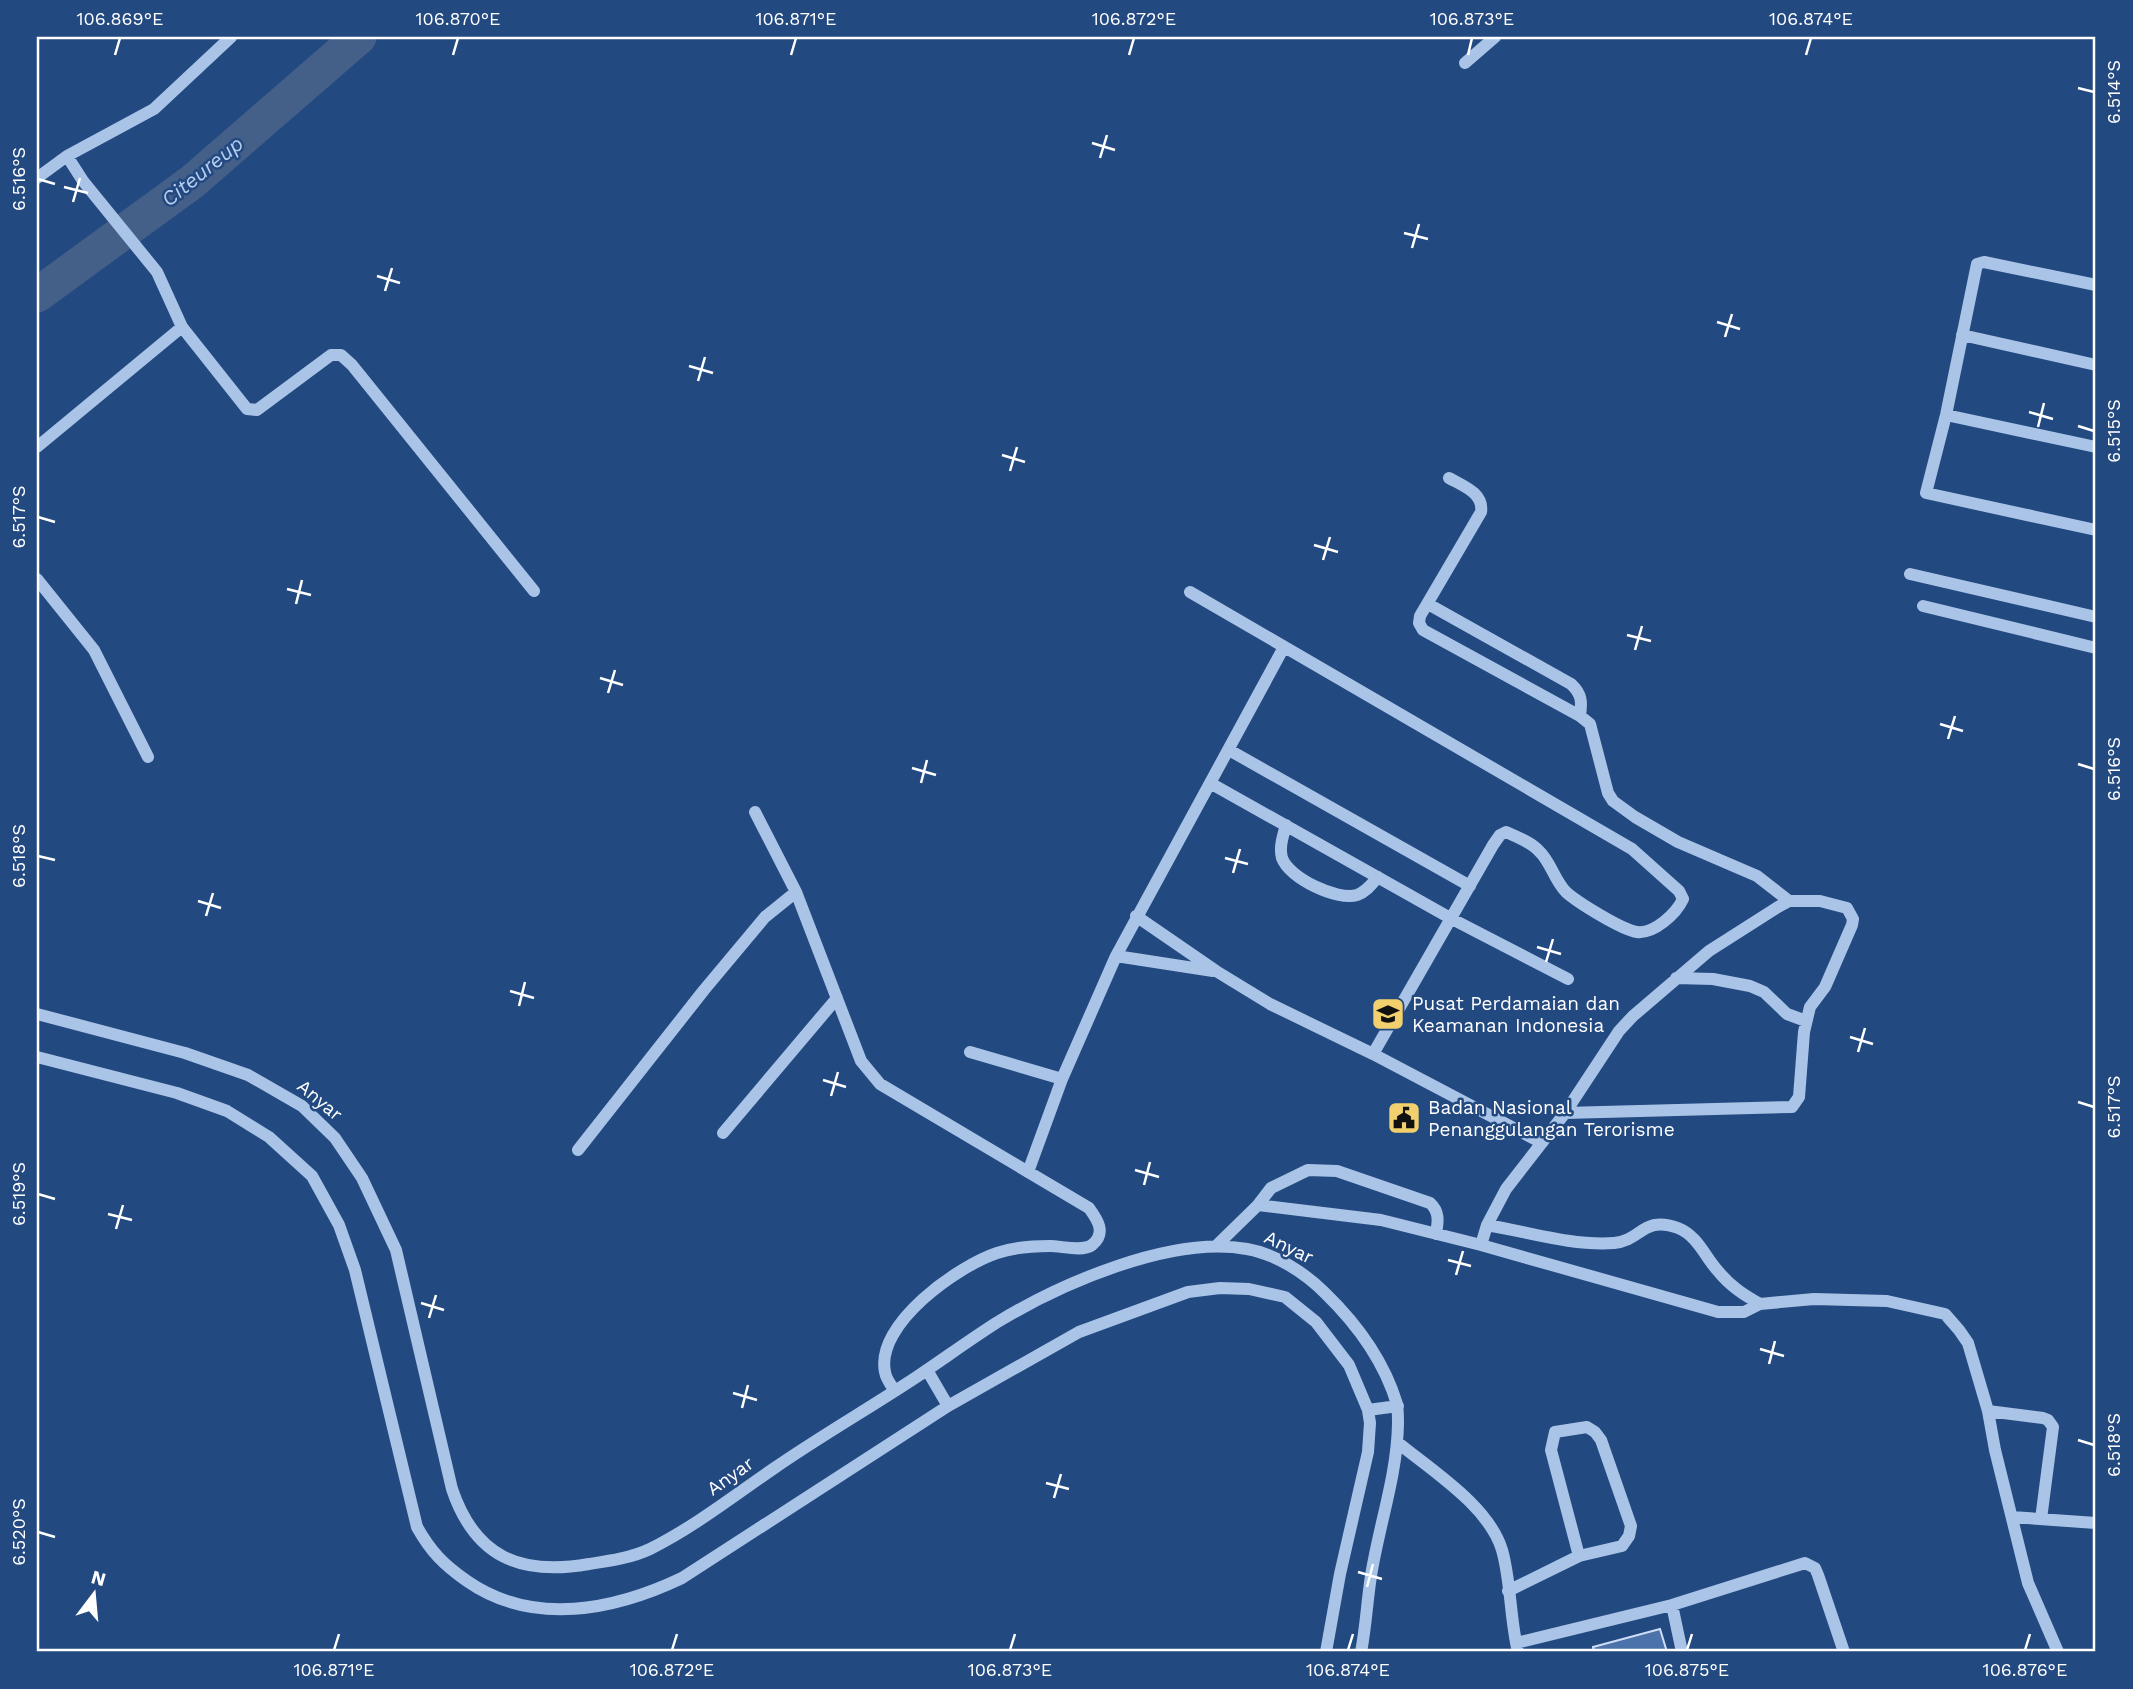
<svg xmlns="http://www.w3.org/2000/svg" width="2133" height="1689" viewBox="0 0 2133 1689" font-family="'Work Sans',sans-serif">
  <style>
    .lines { fill: none; stroke-linecap: round; stroke-linejoin: round }
    .river { stroke: #446089; stroke-width: 35 }
    .building { fill: #4b72aa; stroke: #cedef6; stroke-width: 2 }
    .minor { stroke: #aac4e7; stroke-width: 12 }
    .ticks { fill: none; stroke: #fff; stroke-width: 2.5 }
    .labels { text-anchor: middle; dominant-baseline: central; stroke-width: 5; stroke-linejoin: round; paint-order: stroke }
    .poi-label { font-size: 19px; fill: #fff; stroke: #234981; text-anchor: start }
    .street-label { font-size: 19px; fill: #fff; stroke: #234981 }
    .water-label { font-size: 21px; font-style: italic; fill: #b6ceef; stroke: #234981 }
    .neatline { fill: none; stroke: #fff; stroke-width: 2.5 }
    .ticks-label { font-size: 18px; text-anchor: middle; fill: #fff }
  </style>
  <rect width="100%" height="100%" fill="#234981"/>
  <g class="lines">
    <!-- river -->
    <path class="river" d="M 37,295 L 192,182 L 359,37"/>
  </g>
  <!-- building -->
  <path class="building" d="M 1660,1629 L 1667,1652 L 1594,1652 L 1593,1647 Z"/>
  <g class="lines">
    <!-- minor -->
    <path class="minor" d="M 1465,63 L 1495,37
      M 67,156 L 83,181 L 157,272 L 182,327 L 247,409 L 257,410 L 331,355 L 341,355 L 352,365 L 534,591
      M 37,178 L 67,156 L 154,109 L 231,37
      M 2096,285 L 1984,262 L 1977,264 L 1946,415 L 1926,493 L 2096,530
      M 1962,335 L 2096,365
      M 1946,415 L 2096,447
      M 37,447 L 182,327
      M 1449,478 C 1463,486 1484,493 1481,512 L 1420,616 L 1419,623 L 1423,630 L 1580,716 L 1590,724 L 1608,793 L 1613,801 L 1635,817 L 1678,842 L 1757,876 L 1789,901
      M 1910,574 L 2096,617
      M 37,579 L 94,650 L 148,757
      M 1190,592 L 1632,849 L 1679,891 L 1683,899 C 1676,914 1654,934 1637,932 C 1622,930 1577,902 1566,892 C 1554,880 1551,862 1539,851 C 1531,842 1517,837 1506,832 L 1500,835 L 1493,845 L 1373,1054
      M 1428,604 L 1571,684 C 1582,694 1582,702 1580,716
      M 1923,606 L 2096,648
      M 1229,750 L 1470,886
      M 1210,783 L 1452,919 L 1568,979
      M 755,812 L 796,892 L 861,1061 L 880,1084 L 1089,1208 C 1097,1219 1107,1233 1092,1245 C 1082,1252 1062,1246 1050,1246 C 1034,1246 1012,1248 997,1253 C 958,1266 875,1324 885,1372 C 886,1379 891,1385 895,1391
      M 1286,825 C 1283,836 1279,847 1282,858 C 1289,878 1337,901 1357,895 C 1366,892 1372,884 1378,877
      M 1136,916 L 1216,971 L 1270,1004 L 1373,1054 L 1542,1143
      M 1116,956 L 1213,971
      M 1676,978 L 1713,979 L 1750,986 L 1764,992 L 1787,1014 L 1806,1021
      M 37,1014 L 185,1053 L 248,1075 L 302,1106 L 335,1138 L 362,1178 L 396,1250 L 452,1489 C 475,1557 520,1576 589,1564 C 609,1561 631,1558 650,1549 C 694,1527 732,1497 773,1469 C 819,1437 868,1409 915,1378 C 942,1360 968,1341 996,1323 C 1060,1284 1171,1235 1247,1249 C 1276,1254 1305,1273 1325,1293 C 1357,1324 1384,1361 1397,1404 C 1398,1410 1398,1418 1398,1424 C 1397,1476 1379,1525 1371,1576 C 1367,1601 1366,1627 1361,1652
      M 970,1052 L 1062,1079
      M 37,1057 L 177,1093 L 227,1111 L 269,1137 L 312,1176 L 339,1225 L 355,1270 L 417,1527 C 431,1552 444,1565 467,1581 C 533,1627 615,1610 682,1578 L 948,1406 L 1079,1332 L 1188,1292 L 1220,1288 L 1249,1289 L 1285,1297 L 1316,1322 L 1349,1365 L 1368,1410 L 1370,1423 L 1368,1452 L 1340,1574 L 1326,1652
      M 723,1133 L 837,998
      M 578,1150 L 704,990 L 765,917 L 796,892
      M 1028,1172 L 1062,1079 L 1116,956 L 1284,647
      M 1258,1205 L 1271,1188 L 1308,1170 L 1337,1171 L 1430,1203 C 1440,1212 1438,1222 1436,1234
      M 1487,1225 C 1528,1232 1572,1246 1614,1243 C 1641,1241 1643,1215 1678,1228 C 1698,1236 1705,1257 1718,1271 C 1730,1286 1744,1295 1760,1304
      M 1481,1245 L 1487,1225 L 1506,1189 L 1565,1113 L 1619,1031 L 1633,1016 L 1709,951 L 1778,907 L 1789,901 L 1820,901 L 1847,908 L 1853,919 L 1852,925 L 1825,987 L 1810,1007 L 1804,1032 L 1799,1097 L 1792,1107 L 1565,1113
      M 1216,1246 L 1258,1205 L 1381,1220 L 1481,1245 L 1718,1312 L 1744,1312 L 1760,1304 L 1814,1299 L 1887,1301 L 1945,1314 L 1959,1330 L 1968,1343 L 1988,1411 L 1995,1450 L 2028,1583 L 2058,1652
      M 927,1370 L 948,1406
      M 1368,1410 L 1398,1406
      M 1988,1411 L 2043,1418 L 2048,1420 L 2053,1427 L 2041,1519
      M 1397,1442 C 1431,1470 1489,1506 1502,1550 C 1511,1581 1510,1620 1518,1652
      M 2012,1517 L 2096,1523
      M 1508,1591 L 1579,1556 L 1622,1546 L 1629,1536 L 1631,1526 L 1601,1440 L 1595,1432 L 1587,1427 L 1555,1432 L 1551,1450 L 1579,1556
      M 1672,1605 L 1682,1652
      M 1516,1643 L 1672,1605 L 1805,1563 L 1815,1568 L 1818,1575 L 1844,1652"/>
  </g>
  <!-- ticks -->
  <path class="ticks" d="M 115,55 L 120,38M 453,55 L 458,38M 791,55 L 796,38M 1129,55 L 1134,38M 1468,55 L 1472,38M 1806,55 L 1811,38M 2078,88 L 2094,92M 1092,143 L 1115,150M 1100,158 L 1107,135M 38,179 L 55,184M 64,187 L 88,193M 73,202 L 80,178M 1404,233 L 1428,239M 1412,248 L 1419,224M 377,276 L 400,283M 385,291 L 392,268M 1717,322 L 1740,329M 1725,337 L 1732,314M 689,366 L 713,373M 698,381 L 705,357M 2029,412 L 2053,419M 2078,426 L 2094,431M 2038,427 L 2044,403M 1002,455 L 1025,462M 1010,471 L 1017,447M 38,517 L 55,522M 1314,545 L 1338,552M 1323,560 L 1330,537M 287,589 L 311,595M 296,604 L 302,580M 1627,635 L 1651,641M 1635,650 L 1642,626M 600,678 L 623,685M 608,693 L 615,670M 1940,724 L 1963,731M 1948,739 L 1955,716M 2078,764 L 2094,769M 912,768 L 936,775M 921,783 L 927,760M 38,856 L 55,860M 1225,858 L 1248,864M 1233,873 L 1240,849M 198,901 L 221,908M 206,916 L 213,893M 1537,947 L 1561,954M 1546,962 L 1553,939M 510,991 L 534,998M 519,1006 L 525,982M 1850,1037 L 1873,1044M 1858,1052 L 1865,1028M 823,1080 L 846,1087M 831,1096 L 838,1072M 2078,1102 L 2094,1107M 1135,1170 L 1159,1177M 1144,1185 L 1150,1162M 38,1194 L 55,1199M 108,1214 L 132,1220M 116,1229 L 123,1205M 1448,1260 L 1471,1266M 1456,1275 L 1463,1251M 421,1303 L 444,1310M 429,1318 L 436,1295M 1760,1349 L 1784,1356M 1769,1364 L 1775,1341M 733,1393 L 757,1400M 742,1408 L 748,1385M 2078,1440 L 2094,1445M 1046,1483 L 1069,1489M 1054,1498 L 1061,1474M 38,1532 L 55,1537M 1358,1572 L 1382,1579M 1367,1587 L 1373,1564M 334,1650 L 339,1634M 672,1650 L 677,1634M 1010,1650 L 1015,1634M 1348,1650 L 1353,1634M 1687,1650 L 1692,1634M 2025,1650 L 2030,1634"/>
  <!-- icons -->
  <defs>
    <symbol id="university-square" viewBox="-11 -11 22 22"><rect x="-9" y="-9" width="18" height="18" rx="4" fill="#f2d06d" stroke="#234981"/><path d="M0-5L7-2L0 1L-7-2ZM-4 1L0 2.5L4 1V4Q0 6-4 4Z" fill="#111"/></symbol>
    <symbol id="civic-square" viewBox="-11 -11 22 22"><rect x="-9" y="-9" width="18" height="18" rx="4" fill="#f2d06d" stroke="#234981"/><path d="M-.6-6.5H3V-4.5H.6V-3L4-1V1h2V6H-6V1h2V-1L-.6-3ZM-1.2 2.5V6h2.4V2.5Z" fill="#111"/></symbol>
  </defs>
  <g fill-rule="evenodd">
    <use href="#university-square" x="1369" y="995" width="38" height="38"/>
    <use href="#civic-square" x="1385" y="1099" width="38" height="38"/>
  </g>
  <g class="labels">
    <!-- poi labels -->
    <g class="poi-label">
      <text x="1412" y="1003">Pusat Perdamaian dan<tspan x="1412" dy="22">Keamanan Indonesia</tspan></text>
      <text x="1428" y="1107">Badan Nasional<tspan x="1428" dy="22">Penanggulangan Terorisme</tspan></text>
    </g>
    <!-- street labels -->
    <g class="street-label">
      <text transform="translate(320 1100) rotate(40)">Anyar</text>
      <text transform="translate(1289 1247) rotate(26)">Anyar</text>
      <text transform="translate(730 1476) rotate(-35)">Anyar</text>
    </g>
    <!-- water labels -->
    <g class="water-label">
      <text transform="translate(202 171) rotate(-39)">Citeureup</text>
    </g>
  </g>
  <!-- border -->
  <rect width="2133" height="1689" fill="none" stroke="#234981" stroke-width="77"/>
  <!-- north arrow -->
  <g transform="translate(94 1594) rotate(16)" stroke="#234981" stroke-width="5" paint-order="stroke">
  <path d="M0-5L12 26L0 18L-12 26Z" fill="#ffffff"/>
  <text y="-10" font-size="19" font-weight="bold" text-anchor="middle" fill="#ffffff">N</text>
  </g>
  <rect x="38" y="38" width="2056" height="1612" class="neatline"/>
  <g class="ticks-label">
    <text x="120" y="25">106.869°E</text>
    <text x="458" y="25">106.870°E</text>
    <text x="796" y="25">106.871°E</text>
    <text x="1134" y="25">106.872°E</text>
    <text x="1472" y="25">106.873°E</text>
    <text x="1811" y="25">106.874°E</text>
    <text transform="translate(2114 92) rotate(-90)" y="6">6.514°S</text>
    <text transform="translate(19 179) rotate(-90)" y="6">6.516°S</text>
    <text transform="translate(2114 431) rotate(-90)" y="6">6.515°S</text>
    <text transform="translate(19 517) rotate(-90)" y="6">6.517°S</text>
    <text transform="translate(2114 769) rotate(-90)" y="6">6.516°S</text>
    <text transform="translate(19 856) rotate(-90)" y="6">6.518°S</text>
    <text transform="translate(2114 1107) rotate(-90)" y="6">6.517°S</text>
    <text transform="translate(19 1194) rotate(-90)" y="6">6.519°S</text>
    <text transform="translate(2114 1445) rotate(-90)" y="6">6.518°S</text>
    <text transform="translate(19 1532) rotate(-90)" y="6">6.520°S</text>
    <text x="334" y="1676">106.871°E</text>
    <text x="672" y="1676">106.872°E</text>
    <text x="1010" y="1676">106.873°E</text>
    <text x="1348" y="1676">106.874°E</text>
    <text x="1687" y="1676">106.875°E</text>
    <text x="2025" y="1676">106.876°E</text>
  </g>
</svg>
